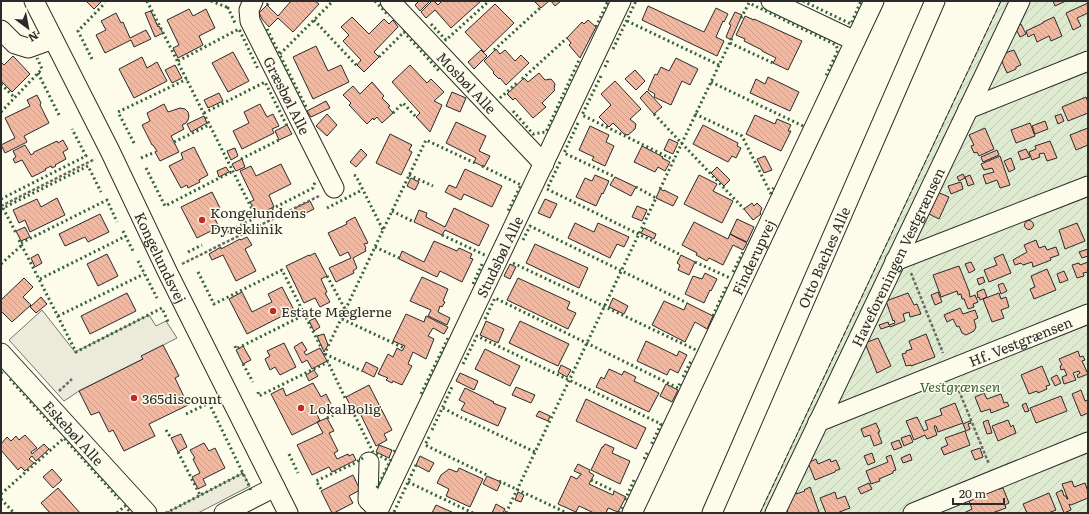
<svg xmlns="http://www.w3.org/2000/svg" width="1089" height="514" viewBox="0 0 1089 514" font-family="Literata,serif">
  <style>
    .garden { fill: url(#garden-furrows); stroke: #74746e }
    .parking { fill: #eceadb; stroke: #74746e }
    .building { fill: url(#building-back-hatch); stroke: #2b2b2b }
    .lines { fill: none; stroke-linecap: round; stroke-linejoin: round }
    .minor-casing { stroke: #2b2b2b; stroke-width: 21 }
    .path { stroke: #6a6964; stroke-width: 2.5; stroke-dasharray: 3 2; stroke-linecap: butt }
    .minor { stroke: #fdfbea; stroke-width: 19 }
    .hedge { stroke: #34623c; stroke-width: 3; stroke-dasharray: 2 3; stroke-linecap: butt }
    .fence { stroke: #2b2b2b; stroke-width: 1; stroke-dasharray: 5 2; stroke-linecap: butt }
    .poi-dot { fill: #c62828; stroke: #fdfbea; stroke-width: 1.5 }
    .labels { text-anchor: middle; dominant-baseline: central; stroke-width: 3; stroke-linejoin: round; paint-order: stroke }
    .street-label { font-size: 14px; fill: #2b2b2b; stroke: #fdfbea }
    .poi-label { font-size: 14px; fill: #2b2b2b; stroke: #fdfbea; text-anchor: start }
    .park-label { font-size: 14px; font-style: italic; fill: #34623c; stroke: #fdfbea }
  </style>
  <defs>
    <pattern id="garden-furrows" width="10" height="10" patternUnits="userSpaceOnUse"><rect width="10" height="10" fill="#deebd1"/><path d="M-1 1l2-2M0 10L10 0M9 11l2-2" fill="none" stroke="#bfcab4"/></pattern>
    <pattern id="building-back-hatch" width="6" height="6" patternUnits="userSpaceOnUse"><rect width="6" height="6" fill="#f2b8a0"/><path d="M-1 5l2 2M0 0l6 6M5-1l2 2" fill="none" stroke="#d09e8a"/></pattern>
  </defs>
  <rect width="100%" height="100%" fill="#fdfbea"/>
  <!-- garden -->
  <path class="garden" d="M 1001,1 L 1088,1 L 1088,513 L 760,513 Z"/>
  <!-- parking -->
  <path class="parking" d="M 42,310 L 75,352 L 149,315 L 156,326 L 166,321 L 177,338 L 142,356 L 143,359 L 79,391 L 64,401 L 9,340 Z
    M 243,473 L 250,486 L 198,513 L 166,513 Z"/>
  <!-- building -->
  <path class="building" d="M 86,1 L 102,1 L 94,9 Z
    M 291,1 L 315,1 L 319,4 L 293,32 L 278,18 L 269,27 L 262,19 L 259,13 L 267,5 L 278,16 Z
    M 419,1 L 430,1 L 420,11 L 415,5 Z
    M 432,1 L 434,1 L 438,5 L 442,1 L 481,1 L 451,28 L 435,10 L 426,18 L 421,12 Z
    M 534,1 L 549,1 L 541,8 Z
    M 551,1 L 561,1 L 555,6 Z
    M 1053,1 L 1066,1 L 1055,6 Z
    M 1088,3 L 1088,13 L 1077,18 L 1081,26 L 1073,30 L 1066,13 Z
    M 495,4 L 514,23 L 484,52 L 465,32 Z
    M 648,6 L 704,32 L 716,8 L 728,14 L 724,22 L 723,21 L 716,37 L 724,41 L 717,56 L 642,20 Z
    M 189,9 L 193,16 L 206,9 L 215,28 L 199,36 L 203,45 L 178,58 L 173,48 L 179,45 L 167,20 Z
    M 151,11 L 158,27 L 159,26 L 163,33 L 155,37 L 145,13 Z
    M 735,12 L 742,15 L 731,40 L 726,37 L 731,25 L 729,24 Z
    M 116,13 L 121,23 L 123,22 L 130,38 L 146,30 L 151,39 L 134,47 L 131,40 L 105,53 L 96,35 L 106,30 L 101,21 Z
    M 745,16 L 754,20 L 754,19 L 802,41 L 788,70 L 773,63 L 776,58 L 762,51 L 762,50 L 744,41 L 745,39 L 736,35 Z
    M 352,17 L 369,34 L 384,19 L 389,24 L 393,20 L 398,27 L 374,52 L 379,57 L 364,72 L 357,65 L 361,60 L 343,41 L 349,35 L 341,27 Z
    M 1054,17 L 1062,36 L 1051,41 L 1049,36 L 1037,42 L 1034,34 L 1028,37 L 1026,31 L 1043,23 L 1043,22 Z
    M 588,20 L 596,27 L 580,58 L 569,45 L 571,43 L 567,38 L 582,22 L 584,24 Z
    M 1021,24 L 1026,34 L 1020,37 L 1015,27 Z
    M 316,46 L 328,71 L 341,65 L 349,82 L 313,99 L 293,57 Z
    M 496,49 L 500,54 L 505,50 L 515,61 L 521,55 L 529,63 L 506,85 L 500,78 L 499,79 L 493,73 L 494,72 L 484,61 Z
    M 481,50 L 487,56 L 474,69 L 468,62 Z
    M 1014,50 L 1021,65 L 1016,67 L 1016,69 L 1007,73 L 999,55 Z
    M 233,52 L 249,81 L 228,92 L 212,63 Z
    M 13,56 L 30,74 L 12,92 L 1,81 L 1,62 L 4,65 Z
    M 142,57 L 147,68 L 157,62 L 167,81 L 134,98 L 119,69 Z
    M 676,58 L 698,69 L 690,85 L 682,81 L 671,105 L 654,97 L 655,94 L 648,90 L 655,74 L 657,75 L 661,67 L 669,71 Z
    M 175,65 L 182,78 L 172,83 L 165,70 Z
    M 410,65 L 427,83 L 431,79 L 444,92 L 434,101 L 442,105 L 430,132 L 416,117 L 420,113 L 392,82 Z
    M 635,70 L 645,81 L 636,90 L 625,79 Z
    M 539,73 L 545,80 L 551,79 L 555,84 L 554,89 L 555,90 L 542,103 L 546,107 L 533,118 L 515,98 L 513,100 L 507,94 L 524,78 L 528,82 Z
    M 768,77 L 799,92 L 790,111 L 750,93 L 756,79 L 765,84 Z
    M 615,81 L 641,109 L 630,119 L 636,124 L 635,129 L 628,135 L 624,134 L 613,123 L 609,127 L 599,117 L 611,105 L 601,94 Z
    M 372,82 L 384,96 L 382,98 L 390,106 L 388,107 L 393,113 L 382,123 L 377,117 L 374,120 L 373,118 L 367,124 L 349,105 L 351,103 L 343,95 L 353,86 L 360,94 Z
    M 647,91 L 662,107 L 654,114 L 640,98 Z
    M 452,92 L 466,98 L 460,112 L 446,106 Z
    M 219,93 L 223,101 L 208,108 L 204,100 Z
    M 37,95 L 41,103 L 40,105 L 49,123 L 24,136 L 27,142 L 5,153 L 1,145 L 15,138 L 5,118 L 30,106 L 27,100 Z
    M 1086,97 L 1088,102 L 1088,113 L 1068,121 L 1062,107 Z
    M 326,101 L 330,108 L 311,117 L 307,111 Z
    M 164,104 L 168,112 L 180,108 L 185,109 L 188,112 L 189,116 L 188,120 L 186,123 L 182,125 L 184,129 L 171,136 L 179,152 L 160,161 L 155,152 L 157,151 L 153,145 L 152,145 L 142,125 L 150,121 L 147,113 Z
    M 260,104 L 267,117 L 273,114 L 279,126 L 272,129 L 274,133 L 242,149 L 233,131 L 249,123 L 244,112 Z
    M 327,114 L 337,125 L 327,136 L 316,126 Z
    M 1061,114 L 1064,121 L 1058,124 L 1055,116 Z
    M 755,115 L 775,124 L 777,119 L 791,125 L 788,131 L 791,131 L 781,151 L 746,134 Z
    M 204,116 L 207,123 L 191,132 L 187,124 Z
    M 1045,121 L 1048,129 L 1035,134 L 1032,126 Z
    M 456,122 L 486,136 L 479,151 L 490,156 L 484,167 L 474,162 L 476,158 L 446,143 Z
    M 1030,123 L 1035,136 L 1016,143 L 1011,130 Z
    M 287,125 L 292,134 L 279,140 L 275,131 Z
    M 703,125 L 738,143 L 737,146 L 741,148 L 736,158 L 732,156 L 728,162 L 693,144 Z
    M 590,126 L 609,135 L 606,142 L 614,146 L 605,166 L 592,160 L 594,157 L 579,150 Z
    M 985,128 L 994,149 L 979,156 L 977,152 L 974,153 L 971,146 L 974,145 L 969,135 Z
    M 1088,128 L 1088,145 L 1076,150 L 1070,135 Z
    M 390,134 L 412,145 L 409,150 L 412,152 L 401,175 L 376,163 Z
    M 669,139 L 678,143 L 673,154 L 664,150 Z
    M 63,140 L 68,149 L 63,152 L 66,159 L 55,165 L 56,166 L 52,168 L 51,166 L 45,169 L 46,170 L 32,177 L 22,160 L 15,163 L 13,159 L 16,157 L 13,151 L 25,145 L 31,155 L 34,153 L 34,152 L 57,141 L 58,143 Z
    M 1050,141 L 1057,158 L 1047,161 L 1044,153 L 1039,154 L 1040,157 L 1032,160 L 1029,152 L 1036,149 L 1035,146 Z
    M 642,146 L 663,157 L 662,158 L 670,162 L 665,171 L 658,167 L 655,172 L 634,162 Z
    M 194,147 L 208,175 L 199,180 L 200,182 L 188,188 L 187,185 L 181,188 L 169,166 L 183,159 L 181,153 Z
    M 235,148 L 238,156 L 231,160 L 227,151 Z
    M 361,149 L 367,155 L 356,167 L 350,162 Z
    M 1026,149 L 1030,157 L 1021,160 L 1018,152 Z
    M 997,150 L 999,155 L 983,162 L 981,157 Z
    M 765,156 L 772,170 L 764,173 L 757,159 Z
    M 1000,156 L 1010,185 L 1000,188 L 997,180 L 986,184 L 983,175 L 994,172 L 992,168 L 984,170 L 981,164 Z
    M 1011,158 L 1015,169 L 1009,172 L 1004,161 Z
    M 242,159 L 245,167 L 236,171 L 232,164 Z
    M 281,164 L 291,184 L 269,195 L 274,207 L 257,215 L 250,202 L 254,200 L 240,171 L 251,166 L 256,176 Z
    M 226,167 L 229,172 L 219,177 L 217,171 Z
    M 717,167 L 730,180 L 724,186 L 711,173 Z
    M 465,169 L 502,186 L 492,207 L 464,194 L 461,200 L 445,192 L 449,185 L 456,188 Z
    M 963,174 L 965,178 L 959,181 L 957,177 Z
    M 595,175 L 609,181 L 603,194 L 602,193 L 596,206 L 576,197 L 585,178 L 592,181 Z
    M 699,175 L 717,184 L 713,191 L 733,201 L 722,223 L 684,204 Z
    M 970,175 L 974,184 L 968,186 L 965,177 Z
    M 615,177 L 636,187 L 631,196 L 610,185 Z
    M 411,178 L 419,182 L 415,190 L 407,186 Z
    M 961,182 L 963,189 L 951,194 L 948,186 Z
    M 660,189 L 664,191 L 664,190 L 678,197 L 673,206 L 656,198 Z
    M 212,192 L 220,208 L 212,213 L 219,227 L 197,238 L 181,207 Z
    M 937,192 L 949,197 L 939,219 L 927,213 Z
    M 57,198 L 65,215 L 30,232 L 25,220 L 19,223 L 13,210 L 37,199 L 41,207 Z
    M 545,199 L 557,204 L 550,218 L 538,213 Z
    M 310,201 L 314,209 L 300,216 L 295,208 Z
    M 752,203 L 754,206 L 757,203 L 762,208 L 760,213 L 761,214 L 753,220 L 744,209 Z
    M 637,206 L 647,210 L 642,221 L 632,217 Z
    M 454,208 L 489,225 L 479,246 L 445,230 L 442,235 L 414,222 L 419,210 L 427,213 L 426,217 L 445,227 Z
    M 100,214 L 109,232 L 88,242 L 85,237 L 65,246 L 59,234 Z
    M 355,217 L 368,243 L 364,244 L 366,248 L 365,249 L 366,251 L 353,258 L 357,268 L 353,271 L 354,273 L 336,282 L 329,268 L 351,258 L 348,252 L 340,256 L 328,233 L 347,224 L 346,222 Z
    M 737,219 L 754,227 L 747,242 L 730,234 Z
    M1024.5 225a4.5 4.5 0 1 1 9 0a4.5 4.5 0 1 1-9 0Z
    M 694,222 L 728,239 L 730,234 L 747,243 L 743,250 L 733,245 L 723,265 L 709,258 L 707,261 L 696,255 L 697,253 L 682,245 Z
    M 575,223 L 594,232 L 598,223 L 629,237 L 624,247 L 617,244 L 610,258 L 568,238 Z
    M 1077,223 L 1085,241 L 1065,249 L 1059,230 Z
    M 25,227 L 30,237 L 21,241 L 16,231 Z
    M 644,228 L 656,234 L 654,239 L 641,233 Z
    M 247,237 L 252,245 L 245,249 L 256,271 L 236,281 L 223,255 L 212,260 L 209,254 L 221,247 L 221,249 L 240,239 L 241,240 Z
    M 1036,240 L 1039,248 L 1045,246 L 1047,250 L 1056,247 L 1059,255 L 1050,258 L 1051,260 L 1033,267 L 1032,262 L 1023,265 L 1021,263 L 1015,265 L 1013,260 L 1027,252 L 1024,245 Z
    M 434,241 L 457,251 L 459,248 L 472,254 L 470,258 L 473,259 L 462,282 L 440,271 L 437,277 L 399,259 L 402,251 L 424,262 Z
    M 535,244 L 588,268 L 579,288 L 526,263 Z
    M 1088,249 L 1088,256 L 1082,258 L 1079,252 Z
    M 315,253 L 327,276 L 321,279 L 327,292 L 325,293 L 330,302 L 320,307 L 315,298 L 304,303 L 286,266 L 309,255 L 309,256 Z
    M 38,254 L 42,263 L 35,267 L 31,258 Z
    M 107,254 L 118,276 L 98,286 L 87,264 Z
    M 1003,254 L 1011,273 L 989,282 L 984,270 L 997,265 L 994,258 Z
    M 681,255 L 695,262 L 689,275 L 678,270 L 680,265 L 677,263 Z
    M 971,262 L 975,270 L 969,273 L 965,264 Z
    M 1088,262 L 1088,272 L 1083,273 L 1084,276 L 1077,278 L 1072,265 L 1079,263 L 1080,265 Z
    M 510,264 L 516,267 L 510,279 L 504,276 Z
    M 959,266 L 969,291 L 970,297 L 975,295 L 978,302 L 973,304 L 974,307 L 968,309 L 964,299 L 962,299 L 961,294 L 958,295 L 957,291 L 941,297 L 933,275 Z
    M 1047,269 L 1056,290 L 1034,299 L 1030,289 L 1035,287 L 1031,276 Z
    M 1064,271 L 1068,280 L 1060,283 L 1057,274 Z
    M 705,273 L 717,279 L 711,291 L 710,290 L 704,303 L 685,294 L 693,276 L 702,279 Z
    M 422,277 L 448,289 L 443,301 L 445,302 L 442,307 L 440,306 L 438,312 L 450,318 L 447,325 L 428,316 L 431,310 L 410,301 Z
    M 983,277 L 985,282 L 979,285 L 977,279 Z
    M 24,278 L 33,287 L 23,297 L 31,305 L 12,322 L 1,311 L 1,300 Z
    M 518,278 L 570,302 L 567,309 L 576,313 L 568,329 L 507,300 Z
    M 1003,283 L 1007,291 L 1001,294 L 998,285 Z
    M 282,287 L 294,310 L 247,334 L 229,299 L 242,292 L 252,312 L 272,302 L 268,294 Z
    M 984,289 L 987,297 L 980,300 L 979,297 L 978,298 L 977,292 Z
    M 938,292 L 942,302 L 935,305 L 931,295 Z
    M 127,293 L 136,311 L 90,334 L 81,316 Z
    M 908,293 L 914,305 L 917,304 L 921,314 L 910,317 L 909,312 L 903,314 L 905,321 L 890,327 L 890,326 L 881,329 L 879,325 L 888,322 L 889,325 L 895,323 L 894,320 L 893,321 L 886,301 Z
    M 999,293 L 1001,299 L 1006,297 L 1009,307 L 1001,310 L 1004,318 L 992,322 L 983,299 Z
    M 41,297 L 47,304 L 36,313 L 30,307 Z
    M 613,298 L 628,306 L 624,314 L 609,307 Z
    M 664,301 L 684,310 L 687,303 L 713,316 L 707,329 L 695,322 L 685,342 L 652,325 Z
    M 960,308 L 963,314 L 975,310 L 978,318 L 974,320 L 976,327 L 974,331 L 966,335 L 962,333 L 959,326 L 957,327 L 953,319 L 947,322 L 944,315 Z
    M 406,314 L 424,322 L 426,316 L 448,327 L 444,334 L 433,328 L 428,336 L 434,339 L 426,359 L 413,352 L 408,364 L 412,366 L 402,385 L 393,381 L 392,383 L 386,380 L 388,378 L 378,374 L 388,354 L 393,357 L 397,348 L 402,351 L 405,346 L 393,341 Z
    M 315,318 L 320,327 L 314,331 L 309,321 Z
    M 486,321 L 504,329 L 498,343 L 480,335 Z
    M 520,321 L 569,344 L 558,366 L 509,343 Z
    M 324,334 L 328,345 L 324,352 L 317,336 Z
    M 926,334 L 935,357 L 911,366 L 911,365 L 906,366 L 902,354 L 906,353 L 906,351 L 912,349 L 909,341 Z
    M 878,338 L 891,366 L 877,373 L 865,343 Z
    M 646,341 L 677,356 L 679,351 L 687,355 L 678,373 L 670,369 L 667,375 L 637,361 Z
    M 302,342 L 307,350 L 304,352 L 306,355 L 320,348 L 327,361 L 312,369 L 307,360 L 302,363 L 294,347 Z
    M 284,343 L 296,367 L 280,375 L 275,367 L 270,370 L 265,359 L 270,356 L 267,351 Z
    M 163,345 L 179,376 L 175,378 L 188,405 L 149,424 L 155,436 L 124,451 L 113,430 L 109,432 L 99,412 L 91,415 L 79,391 L 143,359 L 141,356 Z
    M 243,346 L 251,360 L 243,364 L 236,350 Z
    M 485,349 L 520,366 L 510,386 L 475,369 Z
    M 1078,351 L 1080,357 L 1083,356 L 1085,360 L 1082,361 L 1088,374 L 1078,378 L 1077,375 L 1080,373 L 1079,371 L 1073,373 L 1076,380 L 1064,384 L 1062,377 L 1067,375 L 1064,369 L 1061,370 L 1060,366 L 1062,365 L 1059,359 Z
    M 366,362 L 378,368 L 374,377 L 362,371 Z
    M 561,365 L 571,370 L 567,377 L 558,372 Z
    M 1042,366 L 1050,385 L 1046,386 L 1047,389 L 1038,393 L 1037,391 L 1029,394 L 1021,375 Z
    M 609,369 L 622,375 L 624,371 L 636,377 L 634,381 L 659,393 L 649,412 L 596,387 L 601,377 L 604,379 Z
    M 314,370 L 318,376 L 309,381 L 306,375 Z
    M 460,373 L 478,381 L 474,390 L 456,381 Z
    M 1057,375 L 1061,383 L 1055,386 L 1051,378 Z
    M 313,383 L 321,397 L 326,394 L 331,404 L 316,412 L 320,421 L 292,435 L 271,394 L 283,388 L 286,396 Z
    M 666,384 L 678,390 L 672,402 L 660,396 Z
    M 369,385 L 392,430 L 384,434 L 387,440 L 376,446 L 357,407 L 352,409 L 346,397 Z
    M 516,387 L 535,395 L 531,403 L 512,395 Z
    M 465,388 L 494,402 L 493,403 L 506,408 L 498,426 L 461,410 L 465,403 L 459,400 Z
    M 1081,390 L 1085,401 L 1088,400 L 1088,413 L 1081,416 L 1072,394 Z
    M 984,393 L 987,399 L 1001,394 L 1004,403 L 1007,402 L 1009,406 L 991,413 L 990,409 L 981,412 L 975,397 Z
    M 1061,396 L 1067,411 L 1036,423 L 1030,408 Z
    M 586,399 L 646,428 L 636,449 L 576,421 Z
    M 955,403 L 963,423 L 938,432 L 936,426 L 934,426 L 937,435 L 927,439 L 925,435 L 914,440 L 906,421 L 917,417 L 924,431 L 928,429 L 925,421 L 942,415 L 940,409 Z
    M 1026,403 L 1029,411 L 1025,412 L 1022,405 Z
    M 539,411 L 550,416 L 548,421 L 536,416 Z
    M 327,418 L 334,431 L 329,433 L 338,451 L 334,453 L 337,459 L 348,454 L 349,456 L 353,454 L 356,460 L 332,472 L 329,467 L 312,475 L 297,445 L 323,433 L 317,422 Z
    M 988,420 L 992,433 L 987,434 L 983,422 Z
    M 1008,420 L 1011,427 L 1013,425 L 1016,433 L 998,441 L 992,426 Z
    M 970,421 L 971,423 L 968,424 L 970,429 L 966,431 L 963,424 Z
    M 876,423 L 880,432 L 878,432 L 882,443 L 874,446 L 870,435 L 864,437 L 861,429 Z
    M 965,431 L 970,445 L 944,455 L 941,448 L 948,445 L 945,438 Z
    M 181,434 L 187,447 L 178,452 L 171,438 Z
    M 25,435 L 37,448 L 31,452 L 32,454 L 44,444 L 49,449 L 36,461 L 32,456 L 29,459 L 34,463 L 25,471 L 21,467 L 18,470 L 1,450 L 1,444 L 7,437 L 11,441 L 16,436 L 19,440 Z
    M 910,435 L 913,442 L 904,446 L 901,438 Z
    M 899,440 L 902,447 L 894,450 L 891,443 Z
    M 204,443 L 209,451 L 215,448 L 225,468 L 203,479 L 206,485 L 198,489 L 192,477 L 200,473 L 193,459 L 195,458 L 190,450 Z
    M 605,444 L 614,448 L 612,453 L 630,461 L 620,484 L 591,470 L 602,447 L 603,447 Z
    M 379,445 L 392,450 L 389,458 L 376,452 Z
    M 980,448 L 983,457 L 975,460 L 971,451 Z
    M 872,453 L 875,462 L 868,465 L 864,456 Z
    M 910,454 L 912,460 L 903,463 L 901,458 Z
    M 891,455 L 896,470 L 893,471 L 893,473 L 879,479 L 880,481 L 871,484 L 866,471 L 888,462 L 886,457 Z
    M 420,456 L 434,463 L 429,472 L 416,465 Z
    M 816,459 L 818,464 L 830,459 L 831,462 L 836,460 L 840,469 L 835,471 L 835,472 L 815,480 L 808,463 Z
    M 578,464 L 590,470 L 589,472 L 594,475 L 589,484 L 613,495 L 614,491 L 626,497 L 618,512 L 608,508 L 606,513 L 594,513 L 579,506 L 576,512 L 558,504 L 571,476 L 577,479 L 580,475 L 581,475 L 581,474 L 574,471 Z
    M 459,468 L 483,479 L 470,507 L 446,496 L 449,489 L 437,483 L 441,475 L 449,469 L 457,472 Z
    M 52,469 L 62,480 L 53,488 L 43,477 Z
    M 353,475 L 360,490 L 349,496 L 353,503 L 334,513 L 332,513 L 321,491 Z
    M 487,476 L 501,482 L 497,491 L 483,484 Z
    M 1072,481 L 1074,487 L 1085,483 L 1088,492 L 1088,498 L 1071,505 L 1069,504 L 1071,510 L 1064,513 L 1056,493 L 1062,490 L 1064,496 L 1066,496 L 1067,499 L 1068,499 L 1062,484 Z
    M 869,483 L 872,489 L 861,494 L 858,488 Z
    M 997,484 L 999,489 L 1003,488 L 1009,503 L 1005,505 L 1006,508 L 992,513 L 964,513 L 972,509 L 967,496 Z
    M 810,487 L 819,512 L 815,513 L 782,513 L 788,511 L 786,506 L 785,495 L 796,492 L 796,494 L 805,491 L 804,490 Z
    M 58,488 L 80,513 L 50,513 L 41,503 Z
    M 518,492 L 524,495 L 521,502 L 515,500 Z
    M 835,492 L 837,499 L 845,496 L 850,508 L 837,513 L 826,513 L 820,498 Z
    M 1049,493 L 1056,510 L 1048,513 L 1027,513 L 1023,504 Z
    M 496,504 L 505,509 L 503,513 L 492,513 Z
    M 436,505 L 454,513 L 432,513 Z"/>
  <g class="lines">
    <defs>
      <g id="minor">
        <path id="s1" d="M 34,1 L 110,151 L 167,271 L 288,513"/>
        <path id="s2" d="M 253,1 L 249,10 L 250,21 L 334,188"/>
        <path id="s3" d="M 390,1 L 544,164"/>
        <path d="M 771,1 L 855,41"/>
        <path d="M 1,30 L 15,44 L 28,48 L 53,39"/>
        <path d="M 968,109 L 1088,61"/>
        <path d="M 895,261 L 1088,186"/>
        <path id="s4" d="M 1,353 L 147,513"/>
        <path id="s5" d="M 818,422 L 1088,314"/>
        <path d="M 369,462 L 368,500 L 378,510"/>
        <path d="M 224,513 L 275,487"/>
        <path id="s6" d="M 377,513 L 621,1"/>
        <path id="s7" d="M 632,513 L 874,1"/>
        <path id="s8" d="M 712,513 L 935,1"/>
        <path id="s9" d="M 775,513 L 1020,1"/>
        <path d="M 913,513 L 1088,442"/>
      </g>
    </defs>
    <!-- minor casing -->
    <use href="#minor" class="minor-casing"/>
    <!-- path -->
    <path class="path" d="M 1,206 L 95,159
      M 182,264 L 319,196
      M 911,273 L 943,353
      M 957,386 L 989,464
      M 59,391 L 72,379"/>
    <!-- minor -->
    <use href="#minor" class="minor"/>
    <!-- hedge -->
    <path class="hedge" d="M 147,1 L 256,217
      M 211,1 L 229,8
      M 375,1 L 389,16
      M 803,1 L 851,24 L 861,1
      M 267,5 L 270,1
      M 229,8 L 228,8 L 235,23
      M 741,18 L 749,3 L 836,45 L 838,50 L 825,78
      M 314,20 L 358,67
      M 627,21 L 719,65
      M 431,24 L 446,40 L 489,1
      M 596,27 L 608,1
      M 267,29 L 306,107
      M 730,43 L 773,63
      M 613,49 L 636,1
      M 494,50 L 540,8
      M 280,54 L 333,1
      M 379,57 L 404,32 L 440,72
      M 92,59 L 78,31 L 105,3
      M 178,61 L 239,29 L 258,69
      M 605,67 L 609,58
      M 38,73 L 59,115
      M 601,76 L 582,115 L 674,160
      M 522,79 L 567,38
      M 711,82 L 803,126
      M 1,84 L 15,98
      M 500,98 L 518,82
      M 513,111 L 533,134 L 546,132 L 580,58
      M 1,112 L 42,69 L 37,58
      M 204,113 L 265,82 L 287,126
      M 393,113 L 403,103 L 416,117
      M 654,114 L 744,209
      M 695,114 L 742,136 L 771,194
      M 578,123 L 564,153 L 615,177
      M 174,142 L 209,125
      M 134,143 L 118,112 L 187,79
      M 141,158 L 155,152
      M 241,159 L 279,140
      M 560,162 L 547,189 L 681,255
      M 482,166 L 521,185 L 507,213
      M 146,168 L 165,206 L 233,171
      M 354,175 L 356,176 L 383,230
      M 409,175 L 433,186
      M 660,189 L 732,38
      M 771,194 L 774,187
      M 1,199 L 86,156 L 72,129
      M 3,208 L 16,233
      M 327,208 L 362,190
      M 1,209 L 88,166 L 101,192
      M 392,211 L 414,222
      M 123,231 L 134,253
      M 223,235 L 256,217 L 313,188 L 315,182
      M 442,235 L 487,256
      M 19,240 L 76,352 L 162,308 L 168,322
      M 523,240 L 530,226 L 687,303
      M 21,243 L 107,200 L 117,222
      M 375,247 L 399,258
      M 188,252 L 202,245
      M 138,261 L 157,298
      M 695,262 L 730,278
      M 513,263 L 696,350
      M 1,264 L 22,245
      M 198,272 L 214,304 L 282,270 L 322,349
      M 733,272 L 744,250
      M 327,276 L 346,311
      M 40,279 L 126,236
      M 473,284 L 482,264
      M 58,316 L 144,274
      M 713,316 L 726,287
      M 342,319 L 404,348
      M 485,319 L 495,298 L 678,388 L 681,381
      M 235,346 L 236,349 L 304,315
      M 325,354 L 362,371
      M 324,355 L 383,230 L 426,140 L 477,164
      M 327,360 L 346,400
      M 243,364 L 253,382
      M 463,364 L 477,336 L 661,424 L 651,445
      M 1,373 L 3,371
      M 683,377 L 692,359
      M 10,379 L 57,431
      M 258,392 L 259,396 L 328,362
      M 421,394 L 449,336
      M 350,406 L 373,452 L 389,461
      M 443,408 L 462,418
      M 186,414 L 209,403 L 251,490
      M 327,418 L 350,407
      M 465,419 L 535,452
      M 166,430 L 171,438
      M 432,430 L 452,387
      M 429,437 L 425,445 L 489,476
      M 178,452 L 200,495
      M 394,452 L 396,448
      M 289,454 L 298,473
      M 644,459 L 648,451
      M 591,480 L 614,491
      M 499,481 L 567,513
      M 408,482 L 473,513
      M 377,488 L 391,459
      M 321,489 L 316,481 L 353,464 L 363,458
      M 1,494 L 64,438 L 119,499
      M 1,499 L 14,513
      M 625,500 L 634,480
      M 394,512 L 416,465
      M 117,513 L 125,506 L 131,513
      M 166,513 L 243,473
      M 506,513 L 656,198 L 636,187
      M 619,513 L 622,507"/>
    <!-- fence -->
    <path class="fence" d="M 760,513 L 1001,1"/>
  </g>
  <!-- markers -->
  <g class="poi-dot">
    <circle cx="202" cy="220" r="4"/>
    <circle cx="273" cy="311" r="4"/>
    <circle cx="134" cy="398" r="4"/>
    <circle cx="301" cy="408" r="4"/>
  </g>
  <g class="labels">
    <!-- street labels -->
    <g class="street-label">
      <text stroke="none"><textPath href="#s3" startOffset="112">Mosbøl Alle</textPath></text>
      <text stroke="none"><textPath href="#s2" startOffset="104">Græsbøl Alle</textPath></text>
      <text stroke="none"><textPath href="#s1" startOffset="286">Kongelundsvej</textPath></text>
      <text stroke="none"><textPath href="#s6" startOffset="284">Studsbøl Alle</textPath></text>
      <text stroke="none"><textPath href="#s7" startOffset="283">Finderupvej</textPath></text>
      <text stroke="none"><textPath href="#s8" startOffset="279">Otto Baches Alle</textPath></text>
      <text stroke="none"><textPath href="#s9" startOffset="284">Haveforeningen Vestgrænsen</textPath></text>
      <text stroke="none"><textPath href="#s5" startOffset="218">Hf. Vestgrænsen</textPath></text>
      <text stroke="none"><textPath href="#s4" startOffset="108">Eskebøl Alle</textPath></text>
    </g>
    <!-- poi labels -->
    <g class="poi-label">
      <text x="210" y="212">Kongelundens<tspan x="210" dy="16">Dyreklinik</tspan></text>
      <text x="281" y="311">Estate Mæglerne</text>
      <text x="142" y="398">365discount</text>
      <text x="309" y="408">LokalBolig</text>
    </g>
    <!-- park labels -->
    <g class="park-label">
      <text x="960" y="386">Vestgrænsen</text>
    </g>
  </g>
  <!-- border -->
  <rect width="1089" height="514" fill="none" stroke="#2b2b2b" stroke-width="4"/>
  <!-- north arrow -->
  <g transform="translate(28 28) rotate(148)" stroke="#fdfbea" stroke-width="3" paint-order="stroke">
  <path d="M0-3L7 15L0 10L-7 15Z" fill="#2b2b2b"/>
  <text y="-6" font-size="11" font-weight="bold" text-anchor="middle" fill="#2b2b2b">N</text>
  </g>
  <!-- scale -->
  <path d="M953 498v6h51v-6" fill="none" stroke="#2b2b2b" stroke-width="2"/>
  <text x="959" y="498" font-size="12" fill="#2b2b2b" stroke="#fdfbea" stroke-width="3" paint-order="stroke">20 m</text>
</svg>
